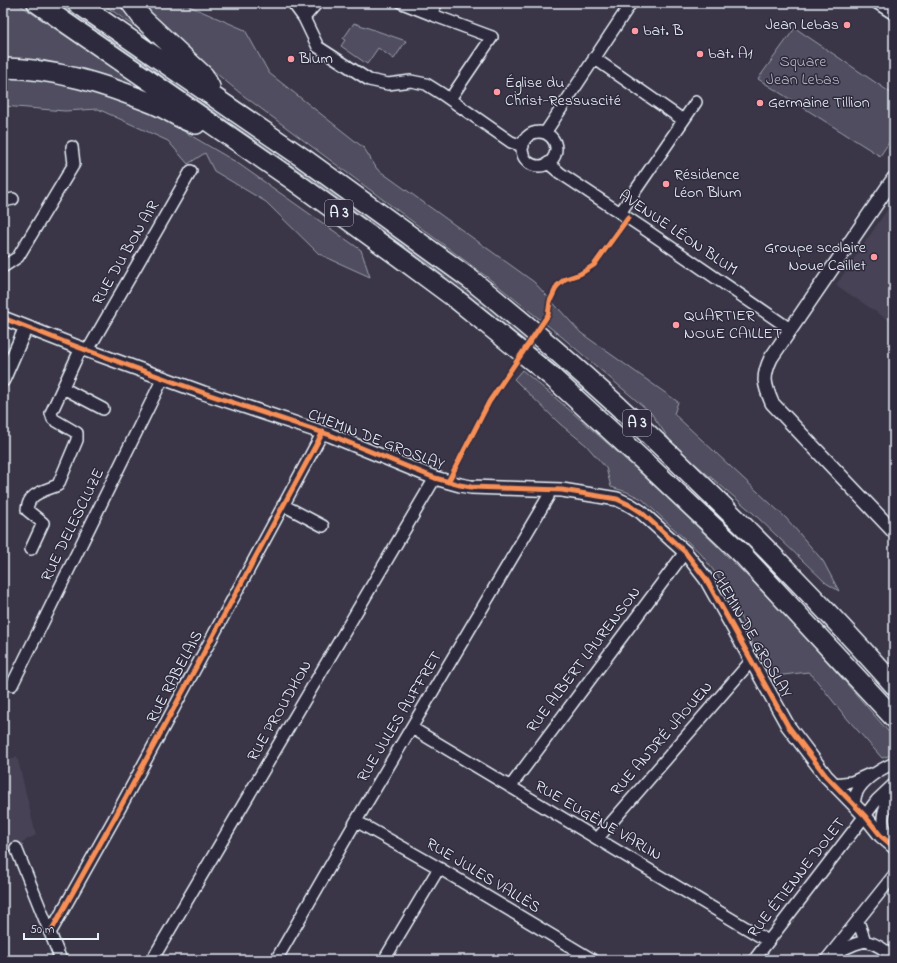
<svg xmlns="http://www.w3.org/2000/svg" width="897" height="963" viewBox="0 0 897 963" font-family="'Indie Flower',sans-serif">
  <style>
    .built { fill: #464354 }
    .green { fill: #504e5f; stroke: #9ca0ac }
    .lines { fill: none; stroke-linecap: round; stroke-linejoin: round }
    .minor-casing { stroke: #e8f1f8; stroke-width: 14 }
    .tertiary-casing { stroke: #e8f1f8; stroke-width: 16 }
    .motorway-casing { stroke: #e8f1f8; stroke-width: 22 }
    .minor { stroke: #2f2a3d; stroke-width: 11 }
    .tertiary { stroke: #2f2a3d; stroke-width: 13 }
    .motorway { stroke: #2f2a3d; stroke-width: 19 }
    .cycleway-casing { stroke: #2f2a3d; stroke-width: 8 }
    .cycleway { stroke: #f78f57; stroke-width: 5 }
    .poi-dot { fill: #ff9aa2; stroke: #2f2a3d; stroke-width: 1.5 }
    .labels { text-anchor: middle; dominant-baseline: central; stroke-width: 3; stroke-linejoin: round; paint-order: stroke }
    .shield { fill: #2f2a3d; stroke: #b0b5c0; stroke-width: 1 }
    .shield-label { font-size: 15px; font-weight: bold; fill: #e8f1f8 }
    .poi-label { font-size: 16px; fill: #e8f1f8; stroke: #2f2a3d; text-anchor: start }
    .park-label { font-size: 16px; fill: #b3b8c2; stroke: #2f2a3d }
    .street-label { font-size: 16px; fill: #e8f1f8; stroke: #2f2a3d }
  </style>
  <rect width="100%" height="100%" fill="#3a3648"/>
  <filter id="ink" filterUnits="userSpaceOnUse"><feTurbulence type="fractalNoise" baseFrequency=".025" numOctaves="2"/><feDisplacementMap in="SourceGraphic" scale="8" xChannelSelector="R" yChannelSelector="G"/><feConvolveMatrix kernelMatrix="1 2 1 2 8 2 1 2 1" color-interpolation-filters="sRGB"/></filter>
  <g filter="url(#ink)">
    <!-- built -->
    <path class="built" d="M 894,200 L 894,324 L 836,285 Z
      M 17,756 L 36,835 L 3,852 L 3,764 Z"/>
    <!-- green -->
    <path class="green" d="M 3,3 L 17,3 L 164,103 L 3,60 Z
      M 57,3 L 63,3 L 341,196 L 404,241 L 467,289 L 557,362 L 654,447 L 721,516 L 675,472 L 585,391 L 550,361 L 431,266 L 314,181 Z
      M 101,3 L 125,3 L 153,39 Z
      M 140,3 L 186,3 L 189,6 L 245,30 L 269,73 L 364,148 L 377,169 L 534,282 L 581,333 L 678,402 L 674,414 L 786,518 L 823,561 L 839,591 L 826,583 L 753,513 L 674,446 L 651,413 L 562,337 L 487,277 L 240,93 L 182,45 Z
      M 354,23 L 406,41 L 394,59 L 378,48 L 367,64 L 341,46 L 345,40 L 343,39 Z
      M 795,28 L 894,95 L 894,135 L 880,156 L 758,79 Z
      M 3,76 L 27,76 L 91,89 L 161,118 L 236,162 L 361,250 L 370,277 L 319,254 L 266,202 L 214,171 L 205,153 L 188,164 L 168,141 L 98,109 L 65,111 L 3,106 Z
      M 522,370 C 601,435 677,505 750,579 C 800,629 847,684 894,738 L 894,754 L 882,758 L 844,715 L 813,676 L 808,672 L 767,677 L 729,591 L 701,554 L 642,499 L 627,492 L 611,487 L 606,468 L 586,445 L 560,424 L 514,379 Z"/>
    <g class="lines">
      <defs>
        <path id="minor" d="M 293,3 L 304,18 L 318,47 L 369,80 L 388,84 L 411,81 L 426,84 L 442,94 L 511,142 L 523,146
          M 402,3 L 430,14 L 437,3
          M 877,3 L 894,14
          M 430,14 L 492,37 L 450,99
          M 304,18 L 317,3
          M 594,58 L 683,120
          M522 149a17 17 0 1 1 34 0a17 17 0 1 1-34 0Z
          M 545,133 L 631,3
          M 548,163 L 560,173 L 643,228 L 790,329
          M 3,201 L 13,199
          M 620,213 L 696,102
          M 3,267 L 18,257 L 74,164 L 72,147
          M 88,350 L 191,171
          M 63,388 L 103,409
          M 283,505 L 323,526
          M 31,549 L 43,523 L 27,510 C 28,493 44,491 58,485 L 77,440 L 77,433 L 53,419 L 51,413 L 81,348
          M 12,685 L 163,378
          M 412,728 L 768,941
          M 834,784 L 852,782 L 870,774
          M 510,787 L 685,552
          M 894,793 C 885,803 879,819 886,832 C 888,835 891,839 894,842
          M 854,804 C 855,800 855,795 857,792 C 864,778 881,769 894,763
          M 356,821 L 439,868 L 593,960
          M 598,838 L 751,661
          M 16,848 L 61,960
          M 858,921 L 865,941 C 877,944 885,949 894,958
          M 50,933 L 114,819 L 323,432
          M 832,954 L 855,944 L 865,941
          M 152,960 L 435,478
          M 276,960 L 356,821 L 548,497 L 549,490
          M 384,960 L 439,868
          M 754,960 L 877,800 L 894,784
          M 826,960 L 894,875"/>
        <path id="tertiary" d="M 894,178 L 771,358 C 762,377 764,384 772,403 L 894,532
          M 3,318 L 75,346 L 204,393 L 330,435 L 435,478 L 460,485 L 471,487 L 562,490 L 617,499 L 630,505 L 641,512 L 685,552 L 706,579 L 788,726 L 826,776 L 865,816 L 881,836 L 894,847
          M 3,380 L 26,327"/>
        <path id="motorway" d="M 37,3 L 290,178 L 398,256 L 456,299 L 552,377 L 649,466 L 740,552 L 894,718
          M 77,3 L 303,158 L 470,279 C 579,366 681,462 779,562 C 818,602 857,643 894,685
          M 131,3 L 143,19 L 204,76 L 210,87
          M 3,68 C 55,68 106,85 154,104 C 169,110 181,120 196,124"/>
      </defs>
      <!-- minor casing -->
      <use href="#minor" class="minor-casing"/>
      <!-- tertiary casing -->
      <use href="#tertiary" class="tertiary-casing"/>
      <!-- motorway casing -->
      <use href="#motorway" class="motorway-casing"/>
      <!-- minor -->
      <use href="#minor" class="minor"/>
      <!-- tertiary -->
      <use href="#tertiary" class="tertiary"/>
      <!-- motorway -->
      <use href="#motorway" class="motorway"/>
      <defs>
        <path id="cycleway" d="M 3,318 L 75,346 L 204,393 L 330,435 L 435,478 L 460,485 L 471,487 L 562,490 L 617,499 L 630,505 L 641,512 L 685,552 L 706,579 L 788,726 L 826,776 L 865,816 L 881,836 L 894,847
          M 448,482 L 489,402 L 548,315 L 550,301 L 557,286 L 565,279 L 580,274 L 594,265 L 628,218
          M 50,933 L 114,819 L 323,432"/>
      </defs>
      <!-- cycleway casing -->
      <use href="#cycleway" class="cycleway-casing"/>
      <!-- cycleway -->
      <use href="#cycleway" class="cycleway"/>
    </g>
  </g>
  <!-- markers -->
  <g class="poi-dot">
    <circle cx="847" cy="25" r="4"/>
    <circle cx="635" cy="31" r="4"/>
    <circle cx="700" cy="54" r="4"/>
    <circle cx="291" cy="59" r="4"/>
    <circle cx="497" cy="92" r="4"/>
    <circle cx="760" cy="103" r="4"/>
    <circle cx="666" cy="184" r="4"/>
    <circle cx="874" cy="257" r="4"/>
    <circle cx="676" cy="325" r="4"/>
  </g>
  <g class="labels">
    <!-- shield labels -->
    <g class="shield">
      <rect x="325" y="200" width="28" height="26" rx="3"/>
      <rect x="623" y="410" width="28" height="26" rx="3"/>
    </g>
    <g class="shield-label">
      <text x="339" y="213">A 3</text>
      <text x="637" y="423">A 3</text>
    </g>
    <!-- poi labels -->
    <g class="poi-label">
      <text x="839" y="25" text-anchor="end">Jean Lebas</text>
      <text x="643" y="31">bat. B</text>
      <text x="708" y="54">bat. A1</text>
      <text x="299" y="59">Blum</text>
      <text x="505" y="83">Église du<tspan x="505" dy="18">Christ-Ressuscité</tspan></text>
      <text x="768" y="103">Germaine Tillion</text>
      <text x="674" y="175">Résidence<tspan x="674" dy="18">Léon Blum</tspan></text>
      <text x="866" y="248" text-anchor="end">Groupe scolaire<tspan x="866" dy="18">Noue Caillet</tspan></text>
      <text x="684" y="316">QUARTIER<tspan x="684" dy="18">NOUE CAILLET</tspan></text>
    </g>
    <!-- park labels -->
    <g class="park-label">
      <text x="803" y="62">Square<tspan x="803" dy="18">Jean Lebas</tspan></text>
    </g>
    <!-- street labels -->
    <g class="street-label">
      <text transform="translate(678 233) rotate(34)">AVENUE LÉON BLUM</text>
      <text transform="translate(126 253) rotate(-60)">RUE DU BON AIR</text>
      <text transform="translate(376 440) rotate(21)">CHEMIN DE GROSLAY</text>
      <text transform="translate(73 525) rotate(-64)">RUE DELESCLUZE</text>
      <text transform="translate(751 634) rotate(60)">CHEMIN DE GROSLAY</text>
      <text transform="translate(584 660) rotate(-53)">RUE ALBERT LAURENSON</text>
      <text transform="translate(175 677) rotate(-62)">RUE RABELAIS</text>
      <text transform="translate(280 711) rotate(-60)">RUE PROUDHON</text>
      <text transform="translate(400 717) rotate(-59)">RUE JULES AUFFRET</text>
      <text transform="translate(662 739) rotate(-49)">RUE ANDRÉ JAOUEN</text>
      <text transform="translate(598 821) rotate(30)">RUE EUGÈNE VARLIN</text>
      <text transform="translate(483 876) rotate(31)">RUE JULES VALLÈS</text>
      <text transform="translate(797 878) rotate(-52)">RUE ÉTIENNE DOLET</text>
    </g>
  </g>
  <!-- margin -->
  <rect width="897" height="963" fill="none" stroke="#2f2a3d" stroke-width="16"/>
  <rect x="8" y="8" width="881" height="947" fill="none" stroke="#e8f1f8" stroke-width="1.5" filter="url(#ink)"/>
  <!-- scale -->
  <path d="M24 933v6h74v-6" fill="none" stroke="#e8f1f8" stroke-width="2"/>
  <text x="30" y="933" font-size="12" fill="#e8f1f8" stroke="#2f2a3d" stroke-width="3" paint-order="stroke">50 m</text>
</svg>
